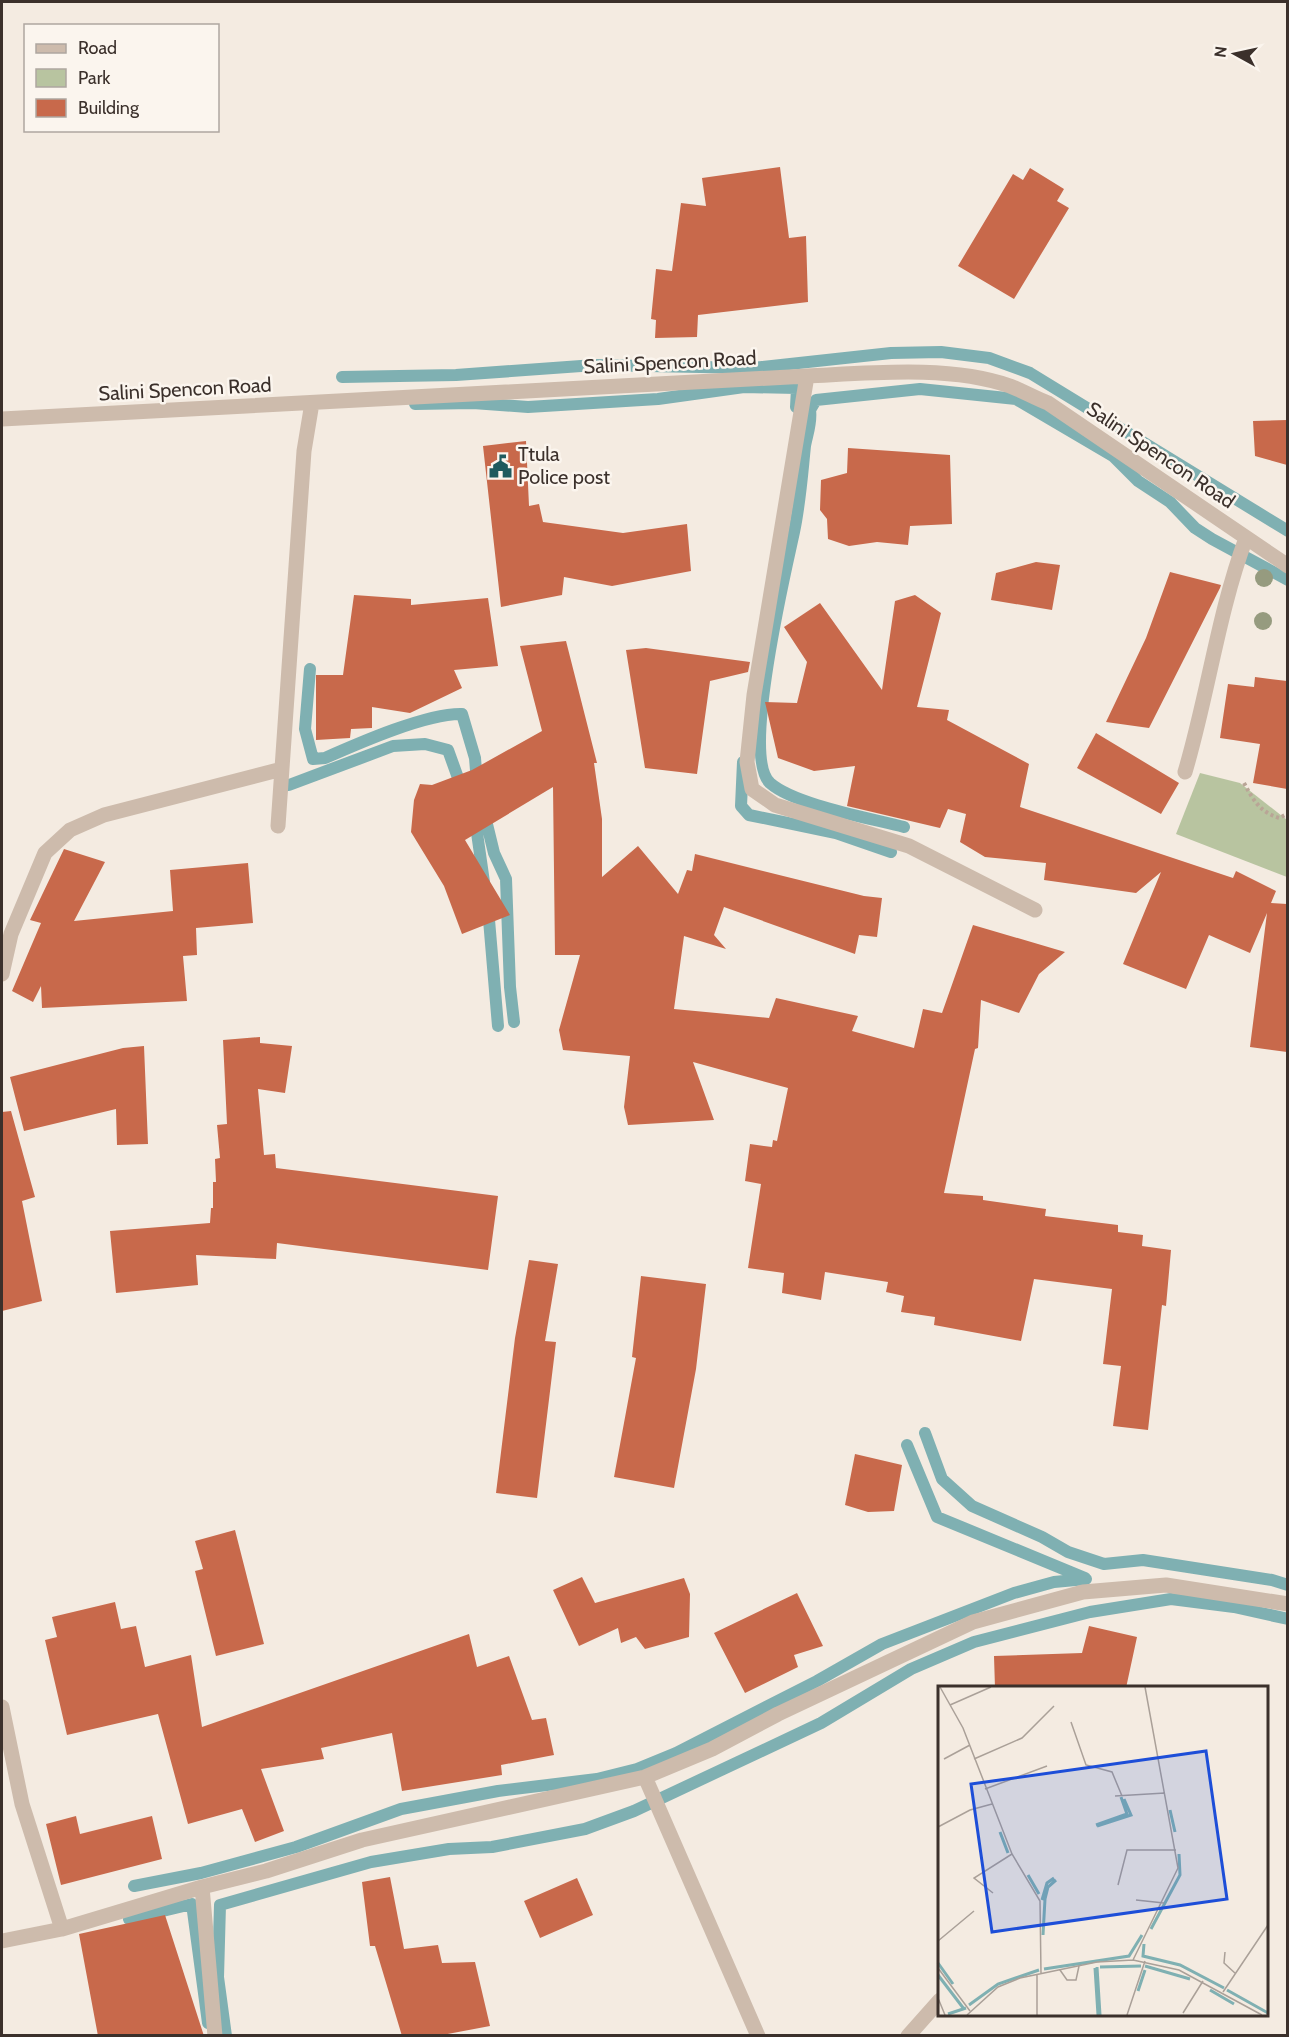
<svg xmlns="http://www.w3.org/2000/svg" width="1289" height="2037" viewBox="0 0 1289 2037" font-family="Cabin,sans-serif">
  <style>
    .green { fill: #b8c4a0 }
    .lines { fill: none; stroke-linecap: round; stroke-linejoin: round }
    .stream { stroke: #7fb0b2; stroke-width: 12 }
    .building { fill: #c8694b }
    .path { stroke: #b9a596; stroke-width: 4; stroke-dasharray: 3 3; stroke-linecap: butt }
    .street { stroke: #cdbbac; stroke-width: 15 }
    .tree { fill: #969b7f }
    .labels { text-anchor: middle; dominant-baseline: central; stroke-width: 5; stroke-linejoin: round; paint-order: stroke }
    .street-label { font-size: 20px; fill: #3b302b; stroke: #fbf5ee }
    .poi-label { font-size: 20px; fill: #3b302b; stroke: #fbf5ee; text-anchor: start }
    .inset-river { fill: none; stroke: #7fb0b2; stroke-width: 3 }
    .inset-road { fill: none; stroke: #aaa098; stroke-width: 1.5 }
    .view { fill: #1d4ed8; fill-opacity: 0.15; stroke: #1d4ed8; stroke-width: 3 }
    .inset-edge { fill: none; stroke: #3b302b; stroke-width: 3 }
  </style>
  <rect width="100%" height="100%" fill="#f4ebe1"/>
  <!-- green -->
  <path class="green" d="M 1200,773 L 1240,783 L 1287,820 L 1287,877 L 1176,834 Z"/>
  <g class="lines">
    <!-- stream -->
    <path class="stream" d="M 342,377 L 456,375 L 595,365 L 753,368 L 891,353 L 941,352 L 989,358 L 1030,373 L 1288,531
      M 415,404 L 473,403 L 528,407 L 658,399 L 744,387 L 797,388 L 796,407
      M 310,669 L 305,729 L 313,759 L 325,758 C 359,743 427,713 462,714 L 475,758 L 477,783
      M 743,762 L 741,806 L 749,815 L 836,833 L 891,852
      M 289,785 L 393,746 L 425,744 L 448,750 L 462,789
      M 484,812 L 494,853 L 506,879 L 510,987 L 514,1022
      M 475,819 L 484,882
      M 904,827 C 870,818 795,805 770,783 C 741,756 785,574 794,532 C 800,504 802,475 805,446 C 807,435 812,422 810,410 L 816,400 L 920,389 L 1016,399 L 1113,456 L 1138,481 L 1170,502 L 1195,528 L 1212,539 L 1288,580
      M 488,908 L 498,1026
      M 925,1433 L 942,1479 L 972,1506 L 1042,1537 L 1068,1552 L 1104,1564 L 1143,1560 L 1272,1580 L 1288,1585
      M 907,1445 L 937,1517 L 1085,1578
      M 134,1886 L 201,1873 L 296,1847 L 401,1809 L 498,1791 L 597,1779 L 637,1769 L 676,1753 L 817,1681 L 882,1644 L 1014,1593 L 1054,1582 L 1086,1579
      M 129,1919 L 192,1904 L 208,2023
      M 226,2036 L 218,1977 L 220,1905 L 371,1862 L 449,1849 L 492,1847 L 585,1829 L 634,1811 L 821,1723 L 911,1669 L 974,1642 L 1090,1612 L 1171,1599 L 1234,1607 L 1288,1619"/>
  </g>
  <!-- building -->
  <path class="building" d="M 780,167 L 789,238 L 806,236 L 808,302 L 698,315 L 697,337 L 655,338 L 656,320 L 651,319 L 656,269 L 672,271 L 681,203 L 706,206 L 702,178 Z
    M 1030,168 L 1064,189 L 1057,201 L 1069,208 L 1014,299 L 958,266 L 1013,174 L 1023,180 Z
    M 1287,420 L 1287,465 L 1255,456 L 1253,421 Z
    M 526,441 L 529,506 L 539,504 L 543,522 L 623,533 L 687,524 L 691,571 L 612,586 L 564,577 L 562,595 L 501,607 L 483,446 Z
    M 848,448 L 950,455 L 952,524 L 910,526 L 908,545 L 877,542 L 849,546 L 828,539 L 827,519 L 820,510 L 821,480 L 847,473 Z
    M 1036,562 L 1060,565 L 1052,610 L 991,600 L 996,573 Z
    M 1170,572 L 1221,585 L 1220,588 L 1149,728 L 1106,722 L 1146,638 Z
    M 354,595 L 411,599 L 411,605 L 488,598 L 498,666 L 454,670 L 462,688 L 410,713 L 372,707 L 372,728 L 351,729 L 350,738 L 316,740 L 316,675 L 343,675 Z
    M 915,595 L 941,613 L 917,707 L 949,710 L 947,720 L 1029,764 L 1020,807 L 1233,878 L 1236,871 L 1276,891 L 1271,903 L 1287,904 L 1287,1052 L 1250,1047 L 1267,913 L 1250,953 L 1209,935 L 1186,989 L 1123,964 L 1161,872 L 1136,893 L 1044,880 L 1046,863 L 985,857 L 960,842 L 966,814 L 948,809 L 940,828 L 847,806 L 855,766 L 814,771 L 778,758 L 765,702 L 797,703 L 807,662 L 784,627 L 820,603 L 882,690 L 895,601 Z
    M 566,641 L 597,763 L 594,763 L 602,819 L 602,877 L 638,846 L 678,894 L 687,870 L 692,871 L 695,854 L 864,896 L 882,898 L 877,937 L 859,935 L 855,954 L 724,907 L 714,935 L 726,949 L 684,936 L 674,1009 L 769,1018 L 776,998 L 858,1016 L 852,1031 L 914,1048 L 923,1009 L 942,1013 L 973,925 L 1065,952 L 1039,974 L 1019,1013 L 981,1000 L 978,1048 L 975,1049 L 944,1193 L 983,1196 L 983,1200 L 1046,1209 L 1045,1216 L 1118,1225 L 1118,1232 L 1143,1235 L 1142,1246 L 1171,1250 L 1166,1306 L 1162,1305 L 1148,1430 L 1113,1426 L 1121,1366 L 1103,1364 L 1112,1289 L 1034,1279 L 1021,1341 L 934,1325 L 935,1317 L 901,1312 L 904,1296 L 886,1292 L 888,1282 L 825,1272 L 821,1300 L 782,1293 L 784,1273 L 748,1268 L 761,1184 L 745,1181 L 750,1144 L 772,1147 L 773,1140 L 777,1141 L 788,1088 L 693,1062 L 714,1120 L 628,1125 L 624,1107 L 630,1056 L 563,1050 L 559,1030 L 580,955 L 555,955 L 553,787 L 465,840 L 510,915 L 462,934 L 444,886 L 411,832 L 414,800 L 420,784 L 432,785 L 472,770 L 542,731 L 520,646 Z
    M 646,648 L 750,662 L 748,672 L 710,681 L 697,774 L 645,768 L 626,650 Z
    M 1255,677 L 1287,681 L 1287,789 L 1253,783 L 1260,744 L 1220,738 L 1228,684 L 1254,687 Z
    M 1096,733 L 1179,783 L 1161,814 L 1077,768 Z
    M 64,849 L 105,862 L 74,921 L 173,911 L 170,870 L 248,863 L 253,923 L 196,928 L 197,955 L 183,956 L 187,1001 L 42,1008 L 41,986 L 33,1002 L 12,991 L 41,923 L 30,920 Z
    M 260,1037 L 260,1043 L 292,1046 L 285,1093 L 258,1089 L 264,1155 L 275,1154 L 276,1168 L 498,1196 L 488,1270 L 277,1243 L 276,1259 L 196,1255 L 198,1285 L 116,1293 L 110,1231 L 210,1223 L 211,1208 L 213,1208 L 213,1182 L 216,1182 L 215,1159 L 220,1158 L 217,1125 L 227,1124 L 223,1040 Z
    M 144,1046 L 148,1144 L 117,1145 L 116,1109 L 24,1131 L 10,1077 L 123,1048 Z
    M 11,1111 L 35,1197 L 22,1201 L 42,1301 L 2,1311 L 2,1112 Z
    M 529,1260 L 558,1264 L 545,1341 L 556,1342 L 537,1498 L 496,1493 L 515,1338 Z
    M 641,1276 L 706,1284 L 696,1369 L 674,1488 L 614,1477 L 636,1358 L 632,1357 Z
    M 855,1454 L 902,1465 L 894,1511 L 868,1512 L 845,1505 Z
    M 235,1530 L 264,1644 L 216,1656 L 195,1571 L 203,1569 L 195,1541 Z
    M 582,1577 L 595,1603 L 684,1578 L 690,1594 L 689,1637 L 645,1649 L 636,1637 L 621,1643 L 618,1628 L 579,1646 L 553,1590 Z
    M 797,1593 L 823,1646 L 794,1655 L 798,1667 L 745,1693 L 714,1633 Z
    M 115,1602 L 121,1629 L 136,1626 L 145,1667 L 191,1655 L 202,1727 L 469,1634 L 477,1667 L 509,1656 L 532,1720 L 546,1718 L 554,1755 L 501,1765 L 502,1775 L 402,1791 L 392,1733 L 321,1748 L 324,1759 L 261,1769 L 284,1831 L 255,1842 L 242,1809 L 188,1824 L 158,1714 L 67,1735 L 45,1640 L 57,1637 L 52,1617 Z
    M 1089,1626 L 1137,1637 L 1126,1688 L 995,1688 L 994,1656 L 1082,1653 Z
    M 76,1816 L 80,1834 L 152,1816 L 162,1859 L 61,1885 L 46,1824 Z
    M 390,1877 L 404,1949 L 438,1945 L 442,1963 L 475,1962 L 490,2026 L 437,2036 L 402,2036 L 375,1946 L 370,1946 L 362,1882 Z
    M 577,1878 L 593,1915 L 540,1938 L 524,1901 Z
    M 165,1915 L 204,2036 L 98,2036 L 79,1934 Z"/>
  <g class="lines">
    <!-- path -->
    <path class="path" d="M 1244,783 C 1253,800 1260,812 1279,818 L 1287,814"/>
    <!-- street -->
    <path class="street" d="M 807,376 L 754,695 L 747,762 L 752,789 L 775,805 L 909,846 L 1035,910
      M 2,419 L 807,376 C 870,373 950,365 1010,386 C 1023,391 1035,398 1048,403 L 1288,566
      M 1185,772 C 1208,695 1218,613 1246,538
      M 278,826 L 304,451 L 312,403
      M 2,974 L 11,934 L 45,853 L 70,830 L 104,815 L 282,769
      M 2,1707 L 22,1804 L 62,1929
      M 645,1777 L 758,2036
      M 202,1887 L 215,2036
      M 2,1941 L 62,1929 L 202,1887 L 266,1871 L 362,1840 L 645,1777 L 712,1749 L 778,1714 L 973,1622 L 1083,1592 L 1166,1585 L 1288,1604
      M 908,2036 L 940,2000"/>
  </g>
  <!-- trees -->
  <g class="tree">
    <circle cx="1264" cy="578" r="9"/>
    <circle cx="1263" cy="621" r="9"/>
  </g>
  <!-- icons -->
  <defs>
    <symbol id="civic-bare" viewBox="-9 -9 18 18"><path d="M-.6-6.5H3V-4.5H.6V-3L4-1V1h2V6H-6V1h2V-1L-.6-3ZM-1.2 2.5V6h2.4V2.5Z" fill="#1f5a5e" stroke="#fbf5ee" stroke-width="2.5" paint-order="stroke"/></symbol>
  </defs>
  <g fill-rule="evenodd">
    <use href="#civic-bare" x="484" y="450" width="33" height="33"/>
  </g>
  <g class="labels">
    <!-- street labels -->
    <g class="street-label">
      <text transform="translate(670 362) rotate(-3)">Salini Spencon Road</text>
      <text transform="translate(185 389) rotate(-3)">Salini Spencon Road</text>
      <text transform="translate(1161 455) rotate(34)">Salini Spencon Road</text>
    </g>
    <!-- poi labels -->
    <g class="poi-label">
      <text x="518" y="454">Ttula<tspan x="518" dy="23">Police post</tspan></text>
    </g>
  </g>
  <!-- overview -->
  <g transform="translate(938 1686)">
    <rect width="330" height="330" fill="#f4ebe1"/>
    <path class="inset-river" d="M 232,124 L 237,146M 158,139 L 189,128 L 183,111M 159,140 L 193,129 L 186,113M 62,146 L 70,167M 90,189 L 101,208M 104,214 L 109,197 L 116,192M 213,243 L 242,189 L 241,168M 105,249 L 107,213 L 110,201 L 118,194M 206,258 L 205,270 L 242,279 L 286,302M 0,277 L 15,298M 207,280 L 252,293M 159,281 L 162,329M 162,281 L 203,280M 157,282 L 160,329M 106,283 L 191,270 L 204,249M 0,289 L 26,323M 272,304 L 296,318M 289,304 L 330,327M 200,305 L 207,284M 31,319 L 60,298 L 101,284M 10,328 L 28,322"/>
    <path class="inset-road" d="M 2,1 L 25,42 L 74,168 L 102,215 L 103,288M 12,19 L 53,1M 133,36 L 148,79 L 174,86 L 184,110M 6,73 L 32,59M 36,73 L 84,52 L 116,20M 47,103 L 109,80M 177,110 L 227,107M 0,141 L 32,124 L 54,118M 180,199 L 189,164 L 238,164M 55,207 L 36,192 L 74,168M 198,214 L 226,217M 0,255 L 36,225M 287,266 L 286,277 L 298,288M 195,274 L 240,182 L 207,1M 0,282 L 32,325M 122,284 L 129,294 L 138,294 L 141,280M 285,306 L 330,239M 0,312 L 7,329M 245,327 L 265,295M 29,329 L 60,301 L 82,292 L 159,276 L 195,274 L 241,284 L 324,329M 99,329 L 99,289M 189,329 L 207,275"/>
    <path class="view" d="M 268,65 L 289,213 L 54,246 L 33,98 Z"/>
    <rect width="330" height="330" class="inset-edge"/>
  </g>
  <!-- border -->
  <rect width="1289" height="2037" fill="none" stroke="#3b302b" stroke-width="6"/>
  <!-- legend -->
  <rect x="24" y="24" width="195" height="108" fill="#fbf5ee" stroke="#aea6a0" stroke-width="1.5"/>
  <rect x="36" y="44" width="30" height="9" fill="#cdbbac" stroke="#aea6a0" stroke-width="1.5"/>
  <text x="78" y="54" font-size="18" fill="#3b302b">Road</text>
  <rect x="36" y="69" width="30" height="18" fill="#b8c4a0" stroke="#aea6a0" stroke-width="1.5"/>
  <text x="78" y="84" font-size="18" fill="#3b302b">Park</text>
  <rect x="36" y="99" width="30" height="18" fill="#c8694b" stroke="#aea6a0" stroke-width="1.5"/>
  <text x="78" y="114" font-size="18" fill="#3b302b">Building</text>
  <!-- north arrow -->
  <g transform="translate(1235 54) rotate(278)" stroke="#fbf5ee" stroke-width="4.5" paint-order="stroke">
  <path d="M0-4.5L10 22L0 15L-10 22Z" fill="#3b302b"/>
  <text y="-9" font-size="16" font-weight="bold" text-anchor="middle" fill="#3b302b">N</text>
  </g>
</svg>
